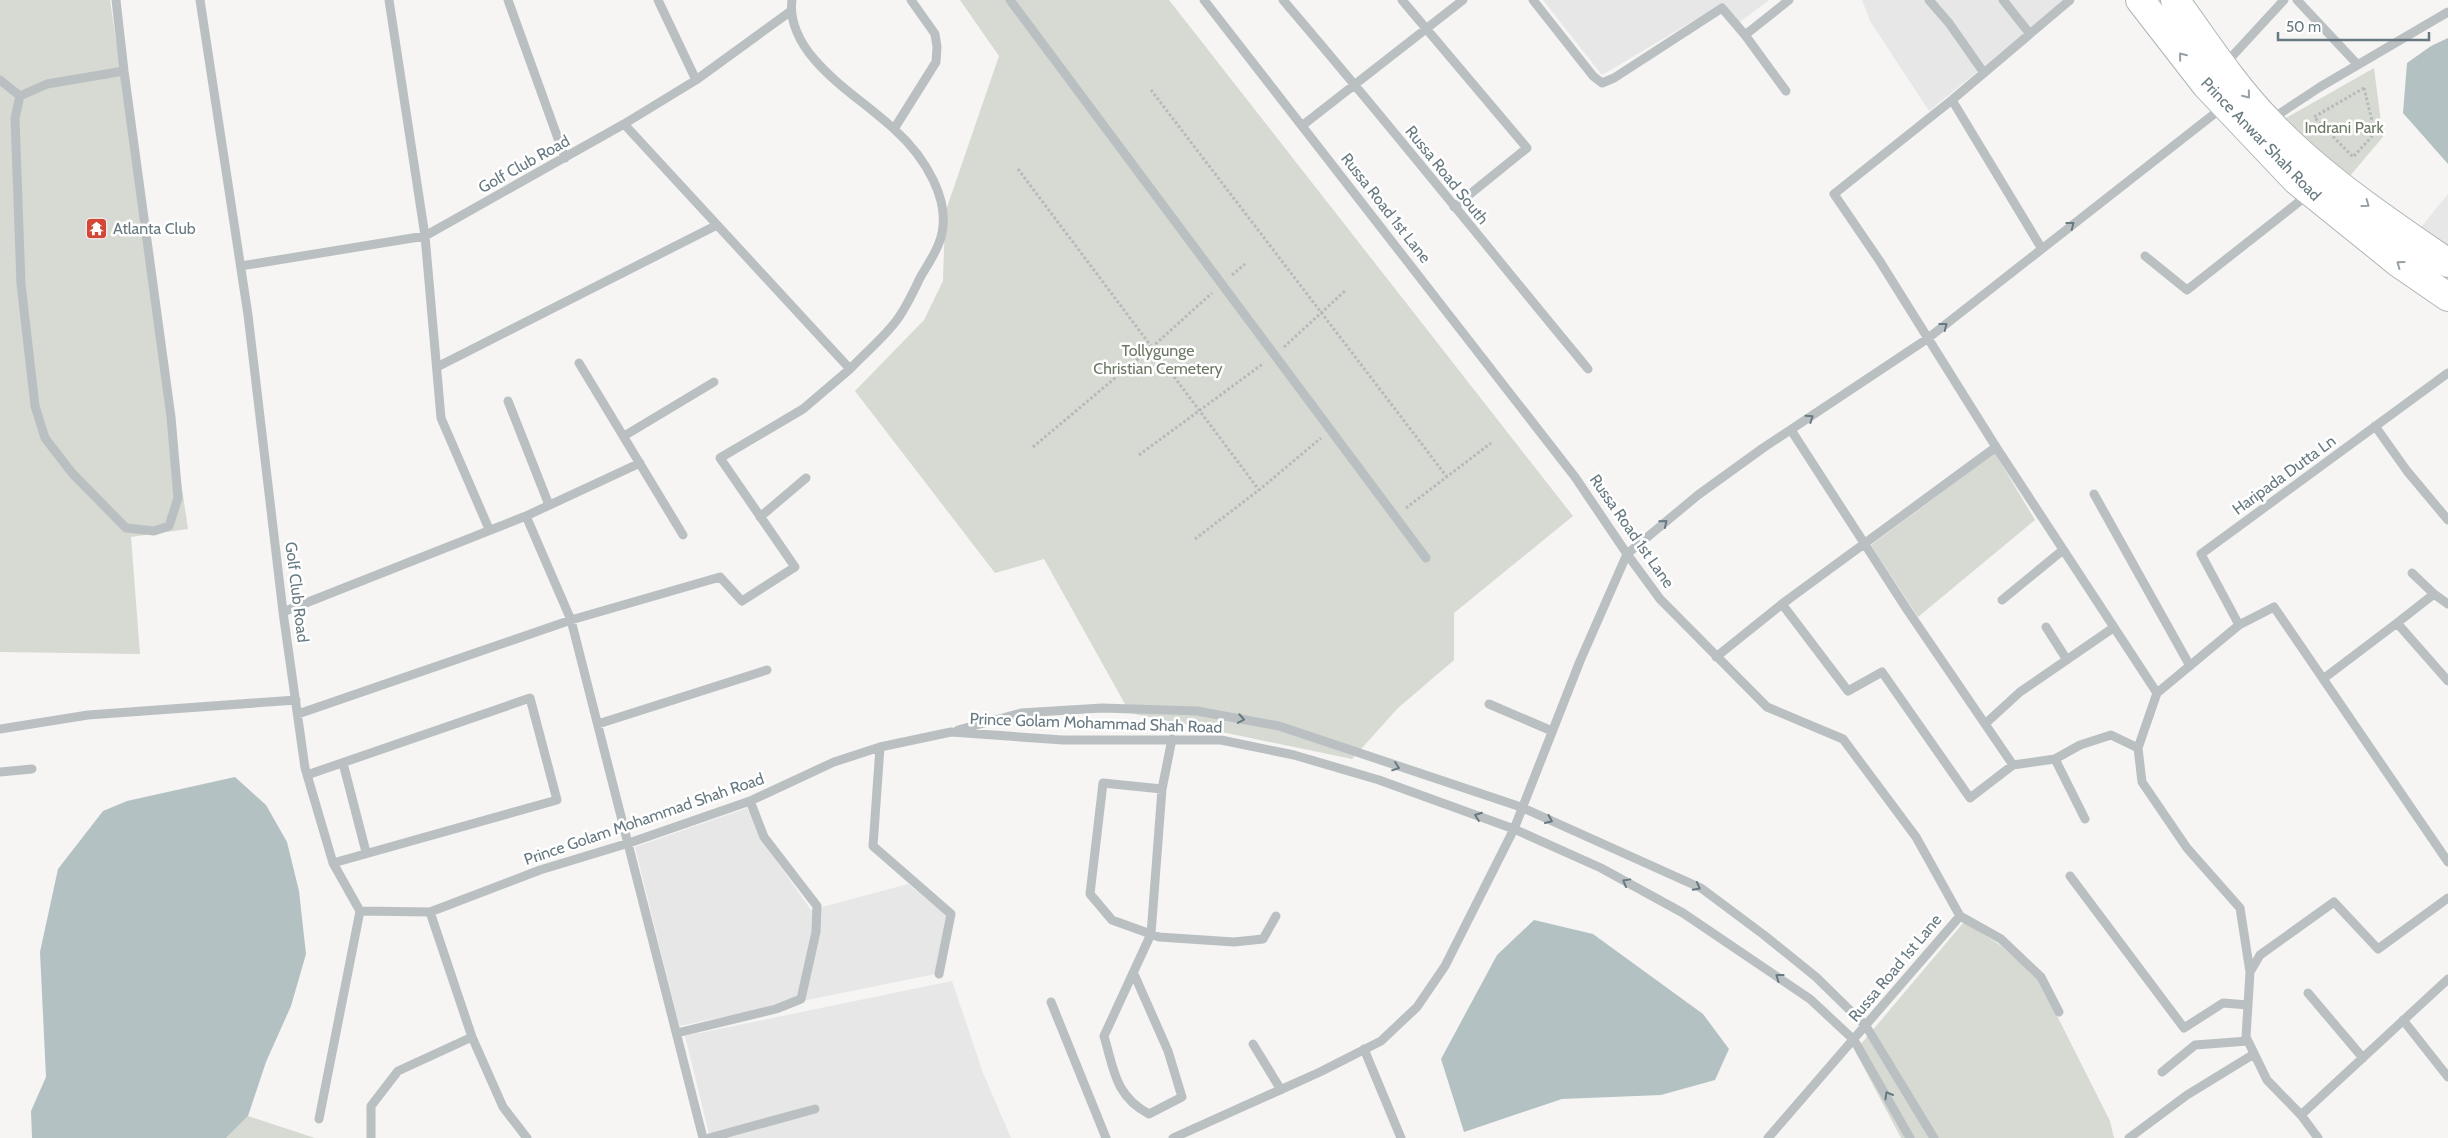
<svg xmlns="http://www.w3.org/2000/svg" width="2448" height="1138" viewBox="0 0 2448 1138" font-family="Cabin,sans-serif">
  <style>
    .built { fill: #e6e7e6 }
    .green { fill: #d6dad2 }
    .water { fill: #b3c1c3 }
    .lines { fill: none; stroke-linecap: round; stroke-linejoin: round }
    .major-casing { stroke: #aeb4b7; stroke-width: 30 }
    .path { stroke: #b5b9bb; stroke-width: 3; stroke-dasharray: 2.5 2.5; stroke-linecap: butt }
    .minor { stroke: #bac0c2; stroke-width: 9 }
    .major { stroke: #fff; stroke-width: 28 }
    .oneway { stroke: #95a1a7 }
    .oneway2 { stroke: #677981 }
    .labels { text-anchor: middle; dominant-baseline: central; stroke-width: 5; stroke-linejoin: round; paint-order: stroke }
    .park-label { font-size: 16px; fill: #6c7966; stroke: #fff }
    .street-label { font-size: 16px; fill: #677981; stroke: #fff }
    .poi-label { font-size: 16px; fill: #677981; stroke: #fff; text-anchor: start }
  </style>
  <rect width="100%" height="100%" fill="#f6f5f3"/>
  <!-- built -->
  <path class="built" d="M 1543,0 L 1769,0 L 1736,25 L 1720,5 L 1602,75 Z
    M 1862,0 L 2065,0 L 1929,111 L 1870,21 Z
    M 2448,194 L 2448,254 L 2404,248 Z
    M 747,808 L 763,842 L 811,910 L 908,884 L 946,915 L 935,974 L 679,1026 L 635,847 Z
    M 952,981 L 983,1073 L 1011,1138 L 710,1138 L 685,1036 Z"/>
  <!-- green -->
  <path class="green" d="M 0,0 L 110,0 L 188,529 L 131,537 L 140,654 L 0,652 Z
    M 960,0 L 1169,0 L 1573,516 L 1454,613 L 1454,660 L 1398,708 L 1352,759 L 1130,713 L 1044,559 L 995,573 L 855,391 L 924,320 L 943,281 L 945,213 L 999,56 Z
    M 2374,68 L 2383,137 L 2349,177 L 2279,122 Z
    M 1995,453 L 2035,520 L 1918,617 L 1871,545 Z
    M 1964,922 L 2000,945 L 2038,978 L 2110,1121 L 2114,1138 L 1901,1138 L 1855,1051 Z
    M 248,1116 L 315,1138 L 226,1138 Z"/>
  <!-- water -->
  <path class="water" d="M 2448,38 L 2448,164 L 2403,113 L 2407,63 L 2431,46 Z
    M 235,777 L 266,805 L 287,842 L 299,891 L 306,954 L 291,1006 L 266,1062 L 248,1116 L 226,1138 L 32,1138 L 31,1111 L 46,1077 L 40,952 L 58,869 L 103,811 L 127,801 Z
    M 1534,920 L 1593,934 L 1703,1014 L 1729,1049 L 1715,1080 L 1661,1095 L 1562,1099 L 1464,1132 L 1441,1059 L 1497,955 Z"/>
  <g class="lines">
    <defs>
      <path id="major" d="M 2140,0 L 2206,85 L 2296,180 L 2400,264 L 2448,297
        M 2175,0 C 2205,41 2233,85 2268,121 C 2317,174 2388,222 2448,263"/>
    </defs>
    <!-- major casing -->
    <use href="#major" class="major-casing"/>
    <!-- path -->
    <path class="path" d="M 2364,88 L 2375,133 L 2353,157 L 2314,117 Z
      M 1151,90 L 1447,477
      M 1018,169 L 1259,490
      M 1232,275 L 1245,264
      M 1284,347 L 1346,290
      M 1033,447 L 1152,347 L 1212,293
      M 1139,455 L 1264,363
      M 1406,508 L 1491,443
      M 1195,539 L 1259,490 L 1321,438"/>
    <!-- minor -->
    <path class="minor" d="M 116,0 L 124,71 L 171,417 L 178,498 L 169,526 L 154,531 L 126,528 L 72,473 L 45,438 L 35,406 L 21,284 L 15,118 L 20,96 L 47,84 L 124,71
      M 200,0 L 248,315 L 283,612 L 305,768 L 333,863 L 360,911
      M 389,0 L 425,236 L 441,418 L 489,529
      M 508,0 L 565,158
      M 658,0 L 696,80
      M 1010,0 L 1426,558
      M 1204,0 L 1575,477 L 1627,554 L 1660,599 L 1767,707 L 1843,739 L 1916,837 L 1960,916 L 1768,1138
      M 1283,0 C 1387,121 1486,246 1588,369
      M 1402,0 L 1527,148 L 1454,207
      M 1533,0 L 1593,76 L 1602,83 L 1614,78 L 1722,8 L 1745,35 L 1786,91
      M 1929,0 L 1949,23 L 1984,73
      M 2003,0 L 2030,34
      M 2070,0 L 1952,100 L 1834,194 L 1879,260 L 1996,447 L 2157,693
      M 2297,0 L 2358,65
      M 1745,35 L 1789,0
      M 2225,64 L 2284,0
      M 0,80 L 20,96
      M 1952,100 L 2042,249
      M 2270,120 L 2320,87 L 2448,12
      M 624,124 L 850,369 C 866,352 886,336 899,317 C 908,304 914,290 921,276 C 927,266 935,254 939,243 C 955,202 923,155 894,129 C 868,105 837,86 814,59 C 800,43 789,21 792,0
      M 1303,125 L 1463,0
      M 894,129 L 936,62 L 937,47 L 935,34 L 911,0
      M 2145,256 L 2187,290 L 2309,194
      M 241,266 L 425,236 L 624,124 L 696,80 L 791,11
      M 579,363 L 683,535
      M 437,367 L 717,225
      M 508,401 L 549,505
      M 2375,426 L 2407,471 L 2448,520
      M 1791,430 L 1908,611 L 2013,765
      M 624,436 L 714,382
      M 2094,494 L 2190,666
      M 526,516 L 571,620 L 703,1138
      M 760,517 L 806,478
      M 2412,573 L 2434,594 L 2448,604
      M 2002,600 L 2063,550
      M 1782,604 L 1848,691 L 1882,672 L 1970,798 L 2013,765 L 2055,759 L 2080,745 L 2111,735 L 2138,748
      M 283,612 L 526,516 L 640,463
      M 2397,623 L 2434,594
      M 2239,625 L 2201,554 L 2448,373
      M 2046,627 L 2067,660
      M 1716,657 L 1782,604 L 1996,447
      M 2323,679 L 2397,623 L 2448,681
      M 1489,704 L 1552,731
      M 298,714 L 571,620 L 720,577 L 742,601 L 795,567 L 720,458 L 803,409 L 850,369
      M 598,724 L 767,670
      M 1985,724 L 2020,692 L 2113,628
      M 0,729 L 88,715 L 296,700
      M 958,730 L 1021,713 L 1102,708 L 1197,711 L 1279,726 L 1521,807 L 1701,888 L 1764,935 L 1816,977 L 1866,1026 L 1934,1138
      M 1172,739 L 1162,789 L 1103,783 L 1090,894 L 1112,920 L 1159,937 L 1234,942 L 1263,939 L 1276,916
      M 880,747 L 873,846 L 951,914 L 939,974
      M 2055,759 L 2085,819
      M 343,763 L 366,852
      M 0,772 L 32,769
      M 307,775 L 530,698 L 557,800 L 333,863
      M 2070,876 L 2184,1028 L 2223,1003 L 2248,1005
      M 360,911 L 430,912 L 540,870 L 629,843 L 750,801 L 834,762 L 880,747 L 951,732 L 1063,740 L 1221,740 L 1294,755 L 1379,780 L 1514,829 L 1601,868 L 1683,913 L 1810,999 L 1854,1040 L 1910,1138
      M 430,912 L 472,1037 L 503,1107 L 527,1138
      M 1960,916 L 2001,939 L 2041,977 L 2059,1012
      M 2250,972 L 2260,955 L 2334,902 L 2378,949 L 2448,898
      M 1134,974 L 1168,1051 L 1182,1097 L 1149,1114 C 1115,1096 1114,1070 1104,1036 L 1151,934 L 1162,789
      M 2308,993 L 2363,1058
      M 1051,1002 L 1106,1138
      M 2403,1020 L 2448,1077
      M 677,1033 L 776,1009 L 801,999 L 816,932 L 817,906 L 764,837 L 750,801
      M 1253,1044 L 1281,1090
      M 1364,1049 L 1401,1138
      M 2162,1072 L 2195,1045 L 2248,1041
      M 2301,1115 L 2448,979
      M 319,1119 L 360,911
      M 371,1138 L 371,1106 L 398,1071 L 472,1037
      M 709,1138 L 815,1109
      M 1173,1138 L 1320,1072 L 1381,1041 L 1417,1007 L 1445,966 L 1514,829 L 1580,661 L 1627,554 L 1698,495 L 1763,448 L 1927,339 L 2223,107
      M 2129,1138 L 2187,1095 L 2254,1054
      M 2318,1138 L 2301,1115 L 2267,1080 L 2246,1037 L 2250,972 L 2240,908 L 2187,848 L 2142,782 L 2138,748 L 2157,693 L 2239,625 L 2274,607 L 2448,862"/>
    <!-- major -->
    <use href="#major" class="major"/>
  </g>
  <!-- one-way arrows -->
  <defs><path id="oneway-chevron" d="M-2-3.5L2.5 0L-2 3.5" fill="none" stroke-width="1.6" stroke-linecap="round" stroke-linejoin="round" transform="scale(1.25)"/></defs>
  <g class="oneway">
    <use href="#oneway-chevron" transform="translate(2182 56) rotate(-129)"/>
    <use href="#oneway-chevron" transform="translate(2247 95) rotate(51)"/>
    <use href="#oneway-chevron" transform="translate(2366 204) rotate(36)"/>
    <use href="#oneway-chevron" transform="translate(2400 264) rotate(-144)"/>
  </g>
  <g class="oneway2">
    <use href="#oneway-chevron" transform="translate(2071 225) rotate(-38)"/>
    <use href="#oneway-chevron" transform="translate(1944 326) rotate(-38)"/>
    <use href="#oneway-chevron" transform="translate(1810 418) rotate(-34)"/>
    <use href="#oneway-chevron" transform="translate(1664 523) rotate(-40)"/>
    <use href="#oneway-chevron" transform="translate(1241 719) rotate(10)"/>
    <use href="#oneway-chevron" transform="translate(1396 767) rotate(19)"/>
    <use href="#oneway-chevron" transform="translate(1478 816) rotate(-160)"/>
    <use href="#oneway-chevron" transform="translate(1549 820) rotate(24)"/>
    <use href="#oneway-chevron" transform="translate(1626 882) rotate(-151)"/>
    <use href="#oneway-chevron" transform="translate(1697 887) rotate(28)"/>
    <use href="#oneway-chevron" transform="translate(1779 977) rotate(-144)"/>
    <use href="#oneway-chevron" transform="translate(1888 1095) rotate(-120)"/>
  </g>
  <!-- icons -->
  <defs>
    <symbol id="temple-square" viewBox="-11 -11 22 22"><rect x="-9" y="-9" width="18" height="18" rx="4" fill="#d24736" stroke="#fff"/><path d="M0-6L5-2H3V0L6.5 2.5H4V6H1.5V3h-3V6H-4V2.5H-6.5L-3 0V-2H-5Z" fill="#fff"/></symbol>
  </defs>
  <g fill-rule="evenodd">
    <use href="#temple-square" x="84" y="216" width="25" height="25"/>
  </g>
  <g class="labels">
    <!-- park labels -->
    <g class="park-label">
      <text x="2344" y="127">Indrani Park</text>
      <text x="1158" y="350">Tollygunge<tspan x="1158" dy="18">Christian Cemetery</tspan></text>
    </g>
    <!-- street labels -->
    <g class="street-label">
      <text transform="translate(2261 139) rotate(46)">Prince Anwar Shah Road</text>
      <text transform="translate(524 164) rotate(-29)">Golf Club Road</text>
      <text transform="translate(1447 175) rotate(51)">Russa Road South</text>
      <text transform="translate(1386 208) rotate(52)">Russa Road 1st Lane</text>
      <text transform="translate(2284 475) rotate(-36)">Haripada Dutta Ln</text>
      <text transform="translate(1632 531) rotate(55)">Russa Road 1st Lane</text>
      <text transform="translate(297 592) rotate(83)">Golf Club Road</text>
      <text transform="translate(1096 723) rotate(2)">Prince Golam Mohammad Shah Road</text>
      <text transform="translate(644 819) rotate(-19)">Prince Golam Mohammad Shah Road</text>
      <text transform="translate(1895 968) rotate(-50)">Russa Road 1st Lane</text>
    </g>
    <!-- poi labels -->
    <g class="poi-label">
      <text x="113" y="228">Atlanta Club</text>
    </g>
  </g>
  <!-- scale -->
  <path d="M2278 32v8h151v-8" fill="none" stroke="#677981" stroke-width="2.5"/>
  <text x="2286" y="32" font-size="15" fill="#677981" stroke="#ffffff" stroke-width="4" paint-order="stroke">50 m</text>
</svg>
